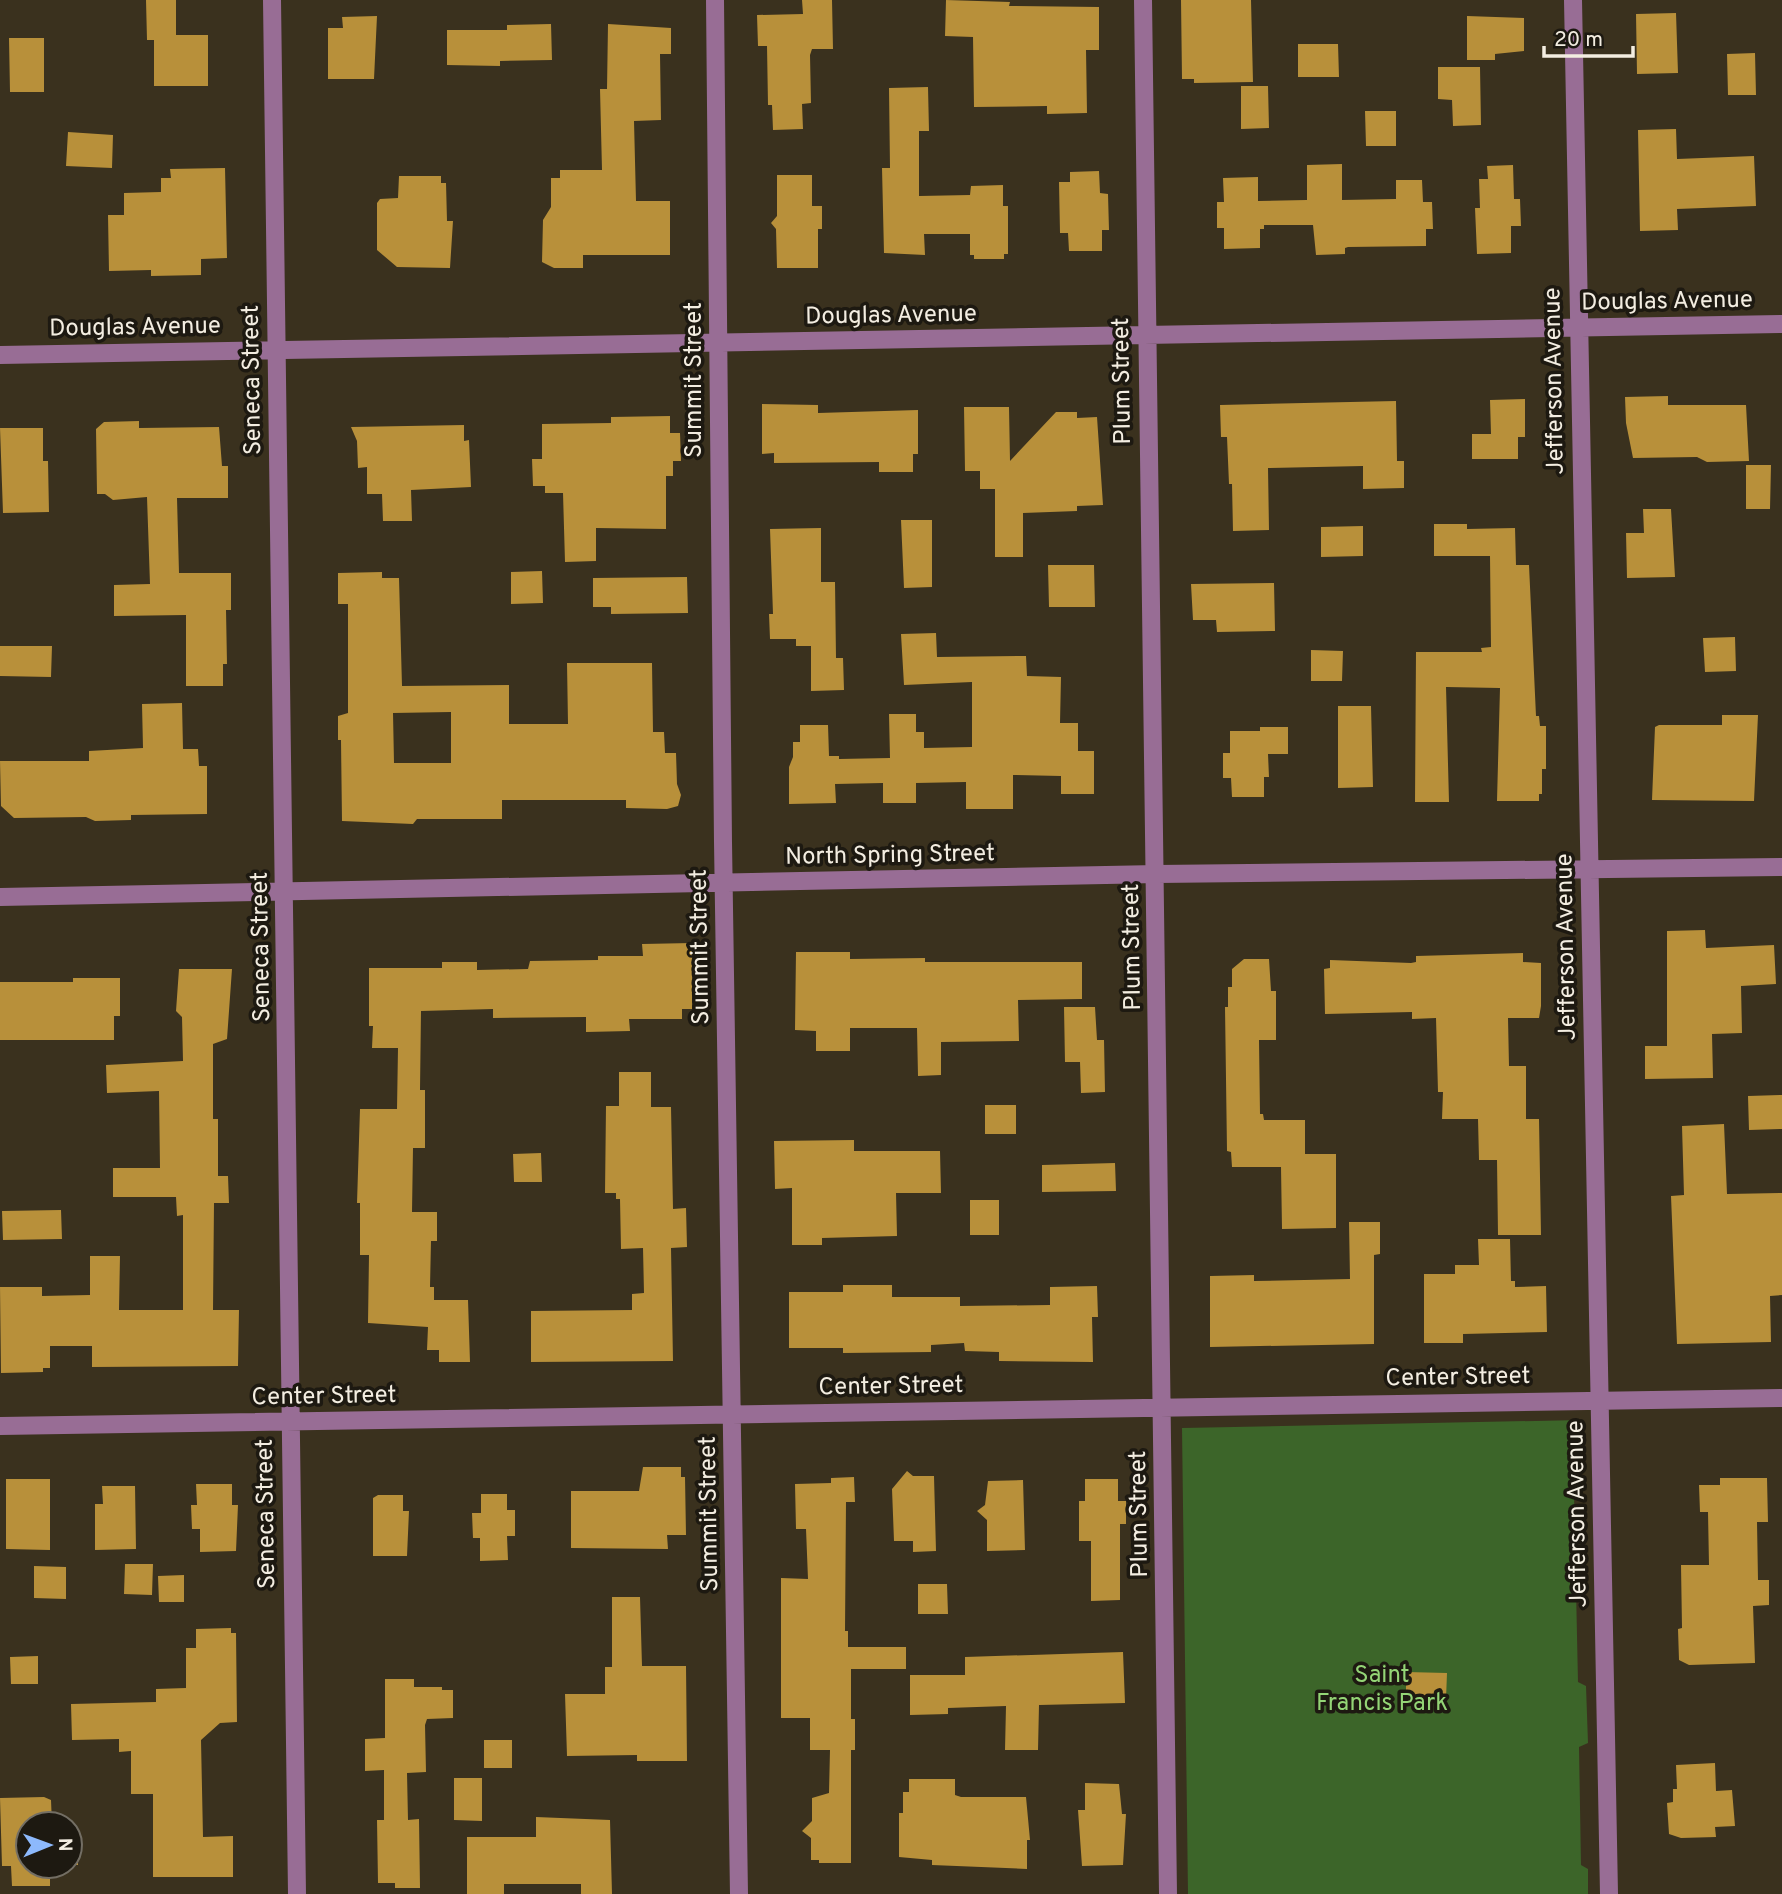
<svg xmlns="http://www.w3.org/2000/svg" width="1782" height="1894" viewBox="0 0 1782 1894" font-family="Overpass,sans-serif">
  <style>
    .green { fill: #3c6529 }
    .building { fill: #b8903a; fill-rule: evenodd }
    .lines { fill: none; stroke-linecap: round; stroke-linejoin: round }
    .minor { stroke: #986d95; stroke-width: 18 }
    .labels { text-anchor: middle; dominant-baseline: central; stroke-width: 7; stroke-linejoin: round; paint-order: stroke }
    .street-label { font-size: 24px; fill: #f3ede1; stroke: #1d1911 }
    .park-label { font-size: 24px; fill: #94d576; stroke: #1d1911 }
  </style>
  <rect width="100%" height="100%" fill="#3a311e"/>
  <!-- green -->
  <path class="green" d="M 1580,1420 L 1580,1443 L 1573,1447 L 1578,1682 L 1586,1686 L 1588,1743 L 1579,1747 L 1581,1865 L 1588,1869 L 1588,1894 L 1188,1894 L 1182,1428 Z"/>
  <!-- building -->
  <path class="building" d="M 146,0 L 176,0 L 176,35 L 208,35 L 208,86 L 154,86 L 154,40 L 147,40 Z
    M 802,0 L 832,0 L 833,49 L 812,49 L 810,55 L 811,103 L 802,104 L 803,129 L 773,130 L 772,105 L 768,105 L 767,46 L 758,46 L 757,15 L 803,14 Z
    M 946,0 L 1010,2 L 1009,6 L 1099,7 L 1099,50 L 1086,50 L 1087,113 L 1047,114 L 1047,106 L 974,107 L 973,37 L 945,36 Z
    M 1181,0 L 1251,0 L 1253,82 L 1194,83 L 1194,79 L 1182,79 Z
    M 1676,13 L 1678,73 L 1637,74 L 1636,14 Z
    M 377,16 L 374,79 L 328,79 L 328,28 L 343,28 L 342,17 Z
    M 1467,16 L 1524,18 L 1524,51 L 1495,54 L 1495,60 L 1467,60 Z
    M 551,24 L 552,60 L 500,61 L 500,66 L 447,65 L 447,30 L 507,30 L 507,25 Z
    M 608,24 L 671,28 L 671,54 L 660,54 L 661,120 L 634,121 L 636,201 L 670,201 L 670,255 L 583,255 L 583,268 L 554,268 L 542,262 L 543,220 L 551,207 L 551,178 L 560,178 L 560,170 L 602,170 L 600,89 L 607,89 Z
    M 9,38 L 44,38 L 44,92 L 10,92 Z
    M 1298,44 L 1338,44 L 1339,77 L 1298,77 Z
    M 1755,53 L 1756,95 L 1728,95 L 1727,54 Z
    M 1438,67 L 1480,67 L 1481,125 L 1453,126 L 1452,100 L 1438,99 Z
    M 1241,86 L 1268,86 L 1269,128 L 1241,129 Z
    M 928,87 L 929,131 L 919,131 L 919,196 L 970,195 L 971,186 L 1003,185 L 1003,206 L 1008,206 L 1008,254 L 1004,254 L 1004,259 L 974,259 L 974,255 L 970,255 L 970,234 L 924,234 L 925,255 L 884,253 L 882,168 L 890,168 L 889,88 Z
    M 1365,111 L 1396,111 L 1396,146 L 1366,146 Z
    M 1676,129 L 1677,159 L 1754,156 L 1756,206 L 1677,209 L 1678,230 L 1640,231 L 1638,130 Z
    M 68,132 L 113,135 L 112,168 L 66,166 Z
    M 1342,164 L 1342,200 L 1396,199 L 1396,180 L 1422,180 L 1423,202 L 1432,202 L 1433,229 L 1426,229 L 1426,246 L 1348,247 L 1345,248 L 1345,254 L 1316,255 L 1313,225 L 1264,225 L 1264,229 L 1260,229 L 1260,248 L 1224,249 L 1224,228 L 1217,228 L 1217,202 L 1224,202 L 1223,178 L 1258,177 L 1258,201 L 1307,200 L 1307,165 Z
    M 1513,165 L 1514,199 L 1520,199 L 1521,226 L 1511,226 L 1511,253 L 1477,254 L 1475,208 L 1480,208 L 1479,179 L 1488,179 L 1487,166 Z
    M 225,168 L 227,258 L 201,259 L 201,275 L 151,276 L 151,270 L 109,271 L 108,215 L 124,215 L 124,193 L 161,192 L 161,178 L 171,178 L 170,169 Z
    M 1099,171 L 1100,193 L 1108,194 L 1109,230 L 1102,230 L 1102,251 L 1069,251 L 1068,233 L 1060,233 L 1059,182 L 1070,182 L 1070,172 Z
    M 777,175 L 812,175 L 812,206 L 822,206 L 822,229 L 818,229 L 818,268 L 777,268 L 776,229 L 771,223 L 777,216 Z
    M 399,176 L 441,176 L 441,183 L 446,183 L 447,221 L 453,221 L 450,268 L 397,267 L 377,250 L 377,203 L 380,199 L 398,198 Z
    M 1668,396 L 1668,405 L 1746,405 L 1749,461 L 1707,462 L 1697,457 L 1633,458 L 1626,423 L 1625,397 Z
    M 1525,399 L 1525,437 L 1518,437 L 1518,459 L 1472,459 L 1472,434 L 1491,434 L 1490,400 Z
    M 1396,401 L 1397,461 L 1404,461 L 1404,488 L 1363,489 L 1363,466 L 1268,468 L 1269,530 L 1233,531 L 1232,484 L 1229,484 L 1227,437 L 1221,437 L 1220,405 Z
    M 762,404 L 818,405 L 818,413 L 918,410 L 918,454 L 913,454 L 913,472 L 879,472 L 879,462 L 774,463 L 774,453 L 762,454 Z
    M 964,407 L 1009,407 L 1010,461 L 1056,412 L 1077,412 L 1077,418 L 1097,417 L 1103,505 L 1077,506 L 1077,511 L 1023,513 L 1023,557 L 995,557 L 995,489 L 980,489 L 980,471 L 965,471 Z
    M 670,416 L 670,433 L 680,433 L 681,461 L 673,461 L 673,476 L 666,476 L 666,529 L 596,528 L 596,561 L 565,562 L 563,493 L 545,493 L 545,486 L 533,486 L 532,459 L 542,459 L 542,424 L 611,423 L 611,417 Z
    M 139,421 L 139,428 L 219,427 L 222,466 L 228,466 L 228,498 L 177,498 L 179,573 L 231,573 L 231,610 L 226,610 L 227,664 L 223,664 L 223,686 L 186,686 L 186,615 L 114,616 L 114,585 L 150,584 L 147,497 L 113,500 L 105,494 L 97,494 L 96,429 L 104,422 Z
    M 464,425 L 464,441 L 469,440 L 471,487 L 411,490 L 412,521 L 383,521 L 382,494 L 367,494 L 367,467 L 358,468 L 357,441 L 351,427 Z
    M 0,428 L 43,428 L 43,461 L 48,461 L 49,512 L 3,513 Z
    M 1746,465 L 1771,465 L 1770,509 L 1746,509 Z
    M 1643,509 L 1671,509 L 1675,577 L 1627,578 L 1626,533 L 1644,533 Z
    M 901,520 L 932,520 L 932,587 L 904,588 Z
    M 1434,524 L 1467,524 L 1467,529 L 1515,528 L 1516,565 L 1529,565 L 1536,716 L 1539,716 L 1540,726 L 1546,726 L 1546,769 L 1542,769 L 1542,794 L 1539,794 L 1539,801 L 1497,801 L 1500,688 L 1446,687 L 1449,802 L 1415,802 L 1416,652 L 1482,652 L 1481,648 L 1491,647 L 1490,556 L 1434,556 Z
    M 1363,526 L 1363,556 L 1321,557 L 1321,527 Z
    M 821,528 L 821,582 L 835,582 L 836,658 L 843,658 L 844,690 L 811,691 L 811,646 L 796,646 L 796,639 L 770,639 L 769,614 L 773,614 L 770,529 Z
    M 1048,565 L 1094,565 L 1095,607 L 1049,607 Z
    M 542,571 L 543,603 L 511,604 L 511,572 Z
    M 382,572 L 382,578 L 399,578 L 402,686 L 509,685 L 509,724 L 568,724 L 567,663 L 652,663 L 653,732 L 664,732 L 665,753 L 676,753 L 677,784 L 681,795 L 678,806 L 667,809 L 626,808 L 626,800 L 502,800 L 502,819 L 417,819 L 413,824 L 342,821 L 341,740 L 338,740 L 338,716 L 348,713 L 348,604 L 338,604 L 338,573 ZM 451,712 L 451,763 L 394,763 L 393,713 Z
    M 687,577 L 688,613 L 611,614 L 611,607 L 593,607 L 593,578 Z
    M 1274,583 L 1275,631 L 1217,632 L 1216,620 L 1193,620 L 1191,584 Z
    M 936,633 L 937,657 L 1026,656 L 1027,676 L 1061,677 L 1060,723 L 1078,723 L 1078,751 L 1094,751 L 1094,794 L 1061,794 L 1061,776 L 1013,775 L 1013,809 L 966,809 L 966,782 L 916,783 L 916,803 L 883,803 L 883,783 L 835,784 L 836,803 L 789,804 L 789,767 L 793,757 L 793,742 L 800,742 L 800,725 L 828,725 L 829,756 L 839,756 L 839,759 L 890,758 L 889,714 L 916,714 L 916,732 L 924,732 L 924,748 L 972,747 L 972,682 L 904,685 L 901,634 Z
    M 1735,637 L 1736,671 L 1705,672 L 1703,638 Z
    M 0,646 L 52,646 L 51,677 L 0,676 Z
    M 1311,650 L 1343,651 L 1342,681 L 1311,681 Z
    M 182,703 L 183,749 L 198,749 L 199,766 L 207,766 L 207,814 L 131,815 L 131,820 L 95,821 L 86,817 L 14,818 L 1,806 L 0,761 L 89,761 L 89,751 L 143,748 L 142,704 Z
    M 1338,706 L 1371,706 L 1373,787 L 1338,788 Z
    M 1722,715 L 1758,715 L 1754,801 L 1652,800 L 1655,727 L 1659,725 L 1722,725 Z
    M 1260,727 L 1288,727 L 1288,754 L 1268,754 L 1269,777 L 1264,777 L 1264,797 L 1232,797 L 1231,778 L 1223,778 L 1223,753 L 1230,753 L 1230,731 L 1260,731 Z
    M 1705,930 L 1706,948 L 1774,945 L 1776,984 L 1741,986 L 1742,1033 L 1712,1034 L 1713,1078 L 1645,1079 L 1645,1046 L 1667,1046 L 1667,931 Z
    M 692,943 L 692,1009 L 682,1009 L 682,1019 L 629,1019 L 630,1031 L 586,1032 L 586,1017 L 493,1018 L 493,1009 L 421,1011 L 420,1090 L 425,1090 L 425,1148 L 413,1148 L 412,1212 L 437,1212 L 437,1241 L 431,1241 L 430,1287 L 434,1287 L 434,1300 L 468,1300 L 470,1362 L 439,1362 L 439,1350 L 427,1350 L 428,1327 L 368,1323 L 369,1255 L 360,1255 L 360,1203 L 357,1203 L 360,1109 L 397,1109 L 398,1048 L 372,1048 L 373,1026 L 369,1026 L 369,968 L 442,968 L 442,962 L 477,962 L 477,970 L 528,969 L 530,961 L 598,960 L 598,956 L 643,956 L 642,944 Z
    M 796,952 L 850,952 L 850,959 L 925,958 L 925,962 L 1082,962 L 1082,999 L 1018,1000 L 1019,1041 L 941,1042 L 941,1075 L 918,1076 L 917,1028 L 850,1028 L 850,1051 L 816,1051 L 816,1031 L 795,1030 Z
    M 1523,953 L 1523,962 L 1541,963 L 1541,1006 L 1539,1018 L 1508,1018 L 1509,1066 L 1526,1066 L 1526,1119 L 1539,1119 L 1541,1235 L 1498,1235 L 1497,1160 L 1479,1160 L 1478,1119 L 1442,1119 L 1443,1092 L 1438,1092 L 1436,1018 L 1412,1019 L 1412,1012 L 1325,1014 L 1324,969 L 1330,968 L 1330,960 L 1411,963 L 1416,962 L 1416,956 Z
    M 1244,959 L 1269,959 L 1271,991 L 1276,991 L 1276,1040 L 1259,1040 L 1260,1114 L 1263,1114 L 1264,1120 L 1305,1120 L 1305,1154 L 1336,1154 L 1336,1228 L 1282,1229 L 1281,1167 L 1232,1167 L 1231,1152 L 1227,1151 L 1225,1007 L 1228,1007 L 1228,987 L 1232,987 L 1232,969 Z
    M 179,969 L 232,969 L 227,1039 L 213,1044 L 213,1119 L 218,1119 L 218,1176 L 228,1176 L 229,1203 L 214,1203 L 213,1310 L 239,1310 L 238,1366 L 92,1367 L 92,1346 L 50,1346 L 50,1368 L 43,1368 L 43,1372 L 1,1373 L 0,1287 L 42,1287 L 42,1296 L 90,1295 L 90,1256 L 120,1256 L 119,1310 L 183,1310 L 183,1215 L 177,1216 L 176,1197 L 113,1197 L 113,1168 L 160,1168 L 159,1091 L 107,1093 L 106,1065 L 183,1061 L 182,1017 L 176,1011 Z
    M 73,978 L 120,978 L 120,1016 L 114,1016 L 114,1040 L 0,1040 L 0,982 L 73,982 Z
    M 1064,1007 L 1095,1007 L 1097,1040 L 1104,1040 L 1105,1092 L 1081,1093 L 1080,1062 L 1065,1062 Z
    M 619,1072 L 651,1072 L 651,1107 L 671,1107 L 673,1209 L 686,1208 L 687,1247 L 671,1248 L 673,1361 L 531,1362 L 531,1311 L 632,1310 L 632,1294 L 644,1293 L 643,1248 L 621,1249 L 620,1199 L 616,1199 L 616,1193 L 605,1193 L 606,1106 L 619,1106 Z
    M 1782,1095 L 1782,1129 L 1749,1130 L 1748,1096 Z
    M 985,1105 L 1016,1105 L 1016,1134 L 985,1134 Z
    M 1724,1124 L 1727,1194 L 1782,1193 L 1782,1295 L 1770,1296 L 1771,1342 L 1677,1344 L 1671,1196 L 1684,1195 L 1682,1126 Z
    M 854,1140 L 854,1151 L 940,1151 L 941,1193 L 896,1193 L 897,1236 L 822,1238 L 822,1245 L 792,1245 L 792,1188 L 775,1189 L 774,1141 Z
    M 541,1153 L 542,1182 L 514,1182 L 513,1154 Z
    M 1115,1163 L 1116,1191 L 1042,1192 L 1042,1165 Z
    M 970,1200 L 999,1200 L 999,1235 L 970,1235 Z
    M 61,1210 L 62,1239 L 3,1240 L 2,1211 Z
    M 1349,1222 L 1380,1222 L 1380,1254 L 1374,1255 L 1374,1344 L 1210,1347 L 1210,1276 L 1254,1275 L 1254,1281 L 1350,1279 Z
    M 1478,1239 L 1510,1239 L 1511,1281 L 1515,1281 L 1515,1287 L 1546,1286 L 1547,1332 L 1463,1334 L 1463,1343 L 1424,1343 L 1424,1274 L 1455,1274 L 1455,1265 L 1479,1265 Z
    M 843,1285 L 892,1285 L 892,1297 L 960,1297 L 960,1306 L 1050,1305 L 1050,1287 L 1097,1286 L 1098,1317 L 1092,1317 L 1093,1362 L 999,1361 L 999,1352 L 965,1351 L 964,1343 L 931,1345 L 931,1352 L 843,1353 L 843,1348 L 789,1348 L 789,1292 L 843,1292 Z
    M 643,1467 L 681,1467 L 681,1477 L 685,1477 L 686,1535 L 667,1535 L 668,1549 L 571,1548 L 571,1491 L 639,1491 Z
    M 907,1471 L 913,1476 L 934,1476 L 936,1551 L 913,1552 L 913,1541 L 894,1541 L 892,1489 Z
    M 854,1477 L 855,1502 L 846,1502 L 845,1631 L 848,1631 L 848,1647 L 906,1647 L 906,1669 L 851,1669 L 851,1719 L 855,1719 L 855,1750 L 851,1750 L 851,1863 L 819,1863 L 819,1860 L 811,1860 L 811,1838 L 802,1831 L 812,1821 L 812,1798 L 829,1793 L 830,1750 L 810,1750 L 810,1718 L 781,1718 L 781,1578 L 808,1579 L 806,1529 L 796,1529 L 795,1484 L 831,1483 L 831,1478 Z
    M 1720,1478 L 1767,1478 L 1768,1522 L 1757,1522 L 1758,1580 L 1769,1580 L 1769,1605 L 1753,1606 L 1755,1663 L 1689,1665 L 1679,1660 L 1678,1629 L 1682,1628 L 1681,1565 L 1709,1565 L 1708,1512 L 1700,1512 L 1699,1485 L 1720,1485 Z
    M 6,1479 L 50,1479 L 50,1550 L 6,1549 Z
    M 1085,1479 L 1118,1479 L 1118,1501 L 1126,1501 L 1126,1524 L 1120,1524 L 1120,1600 L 1091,1601 L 1091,1541 L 1079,1541 L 1079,1501 L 1085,1501 Z
    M 1023,1480 L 1025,1550 L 987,1551 L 987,1520 L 977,1511 L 985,1505 L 988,1481 Z
    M 196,1484 L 232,1484 L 232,1505 L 238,1505 L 236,1551 L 200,1552 L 200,1529 L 192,1529 L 191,1505 L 197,1505 Z
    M 102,1486 L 135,1486 L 136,1549 L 95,1550 L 95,1504 L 103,1504 Z
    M 481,1494 L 507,1494 L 507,1510 L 515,1510 L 515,1536 L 507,1536 L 508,1560 L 480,1561 L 480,1538 L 473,1538 L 472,1513 L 481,1513 Z
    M 378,1495 L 403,1495 L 403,1511 L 409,1511 L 407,1556 L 373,1556 L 373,1498 Z
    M 125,1564 L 153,1564 L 152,1595 L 124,1594 Z
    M 34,1566 L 66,1567 L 66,1599 L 34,1598 Z
    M 184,1575 L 184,1602 L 159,1602 L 158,1576 Z
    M 918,1584 L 947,1584 L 948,1614 L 918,1614 Z
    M 612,1597 L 640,1597 L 642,1666 L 686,1666 L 687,1761 L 637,1761 L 637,1755 L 567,1756 L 565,1694 L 605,1694 L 605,1667 L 612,1667 Z
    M 231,1628 L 231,1633 L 236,1633 L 237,1722 L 220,1723 L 201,1740 L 203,1837 L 233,1836 L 233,1877 L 153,1877 L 153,1794 L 131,1794 L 131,1751 L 119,1752 L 119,1739 L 72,1740 L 71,1704 L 156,1702 L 156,1689 L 186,1688 L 186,1648 L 196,1648 L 196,1629 Z
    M 1123,1652 L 1125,1703 L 1039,1705 L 1038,1750 L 1005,1750 L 1006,1706 L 948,1708 L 948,1714 L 910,1715 L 910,1675 L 965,1675 L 965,1657 Z
    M 38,1656 L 38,1684 L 11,1684 L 10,1657 Z
    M 1406,1672 L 1447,1673 L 1446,1699 L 1406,1699 Z
    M 385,1679 L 414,1679 L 414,1687 L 442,1687 L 442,1690 L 453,1690 L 453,1718 L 427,1719 L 425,1725 L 426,1772 L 407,1773 L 408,1820 L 419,1819 L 420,1888 L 395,1888 L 395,1883 L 378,1883 L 377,1820 L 384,1820 L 384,1770 L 365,1771 L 365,1739 L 385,1738 Z
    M 484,1740 L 512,1740 L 512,1768 L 484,1768 Z
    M 1715,1763 L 1716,1791 L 1732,1790 L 1735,1826 L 1715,1827 L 1716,1837 L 1681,1838 L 1669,1834 L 1667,1803 L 1673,1802 L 1673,1789 L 1677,1789 L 1676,1765 Z
    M 454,1778 L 482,1778 L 482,1821 L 454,1820 Z
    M 909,1779 L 955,1779 L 955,1795 L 961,1797 L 1026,1797 L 1030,1840 L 1027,1840 L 1027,1869 L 932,1865 L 932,1860 L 899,1857 L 899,1813 L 903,1813 L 903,1792 L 909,1792 Z
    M 1085,1783 L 1119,1784 L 1122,1814 L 1126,1814 L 1123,1865 L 1082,1866 L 1078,1810 L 1085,1810 Z
    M 44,1797 L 51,1800 L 52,1824 L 28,1824 L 28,1866 L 50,1866 L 50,1886 L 12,1886 L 11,1866 L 2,1866 L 0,1798 Z
    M 536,1817 L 610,1820 L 612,1894 L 581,1894 L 581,1884 L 504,1884 L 504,1894 L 467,1894 L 467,1837 L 536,1837 Z
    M 70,1828 L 78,1828 L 78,1865 L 70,1865 Z"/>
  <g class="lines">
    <!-- minor -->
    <path class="minor" d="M 272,0 L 297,1894
      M 715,0 L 723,842 L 739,1894
      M 1143,0 L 1168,1894
      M 1573,0 L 1609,1894
      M 0,355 L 1782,324
      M 0,897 L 1157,874 L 1782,867
      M 0,1426 L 1782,1398"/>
  </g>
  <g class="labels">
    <!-- street labels -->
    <g class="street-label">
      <text transform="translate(1667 302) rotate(-1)">Douglas Avenue</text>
      <text transform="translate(891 316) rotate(-1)">Douglas Avenue</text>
      <text transform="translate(135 328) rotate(-1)">Douglas Avenue</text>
      <text transform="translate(253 380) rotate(-91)">Seneca Street</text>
      <text transform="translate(695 380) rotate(-90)">Summit Street</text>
      <text transform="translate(1123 381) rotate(-91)">Plum Street</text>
      <text transform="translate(1555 381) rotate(-91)">Jefferson Avenue</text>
      <text transform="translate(890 856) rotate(-1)">North Spring Street</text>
      <text transform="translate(262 947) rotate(-91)">Seneca Street</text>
      <text transform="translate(701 947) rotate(-91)">Summit Street</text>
      <text transform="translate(1133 947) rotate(-91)">Plum Street</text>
      <text transform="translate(1567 947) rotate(-91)">Jefferson Avenue</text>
      <text transform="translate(1458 1378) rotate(-1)">Center Street</text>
      <text transform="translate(891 1387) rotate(-1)">Center Street</text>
      <text transform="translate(324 1397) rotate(-1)">Center Street</text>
      <text transform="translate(267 1514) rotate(-91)">Seneca Street</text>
      <text transform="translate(710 1514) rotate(-91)">Summit Street</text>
      <text transform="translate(1140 1514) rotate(-91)">Plum Street</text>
      <text transform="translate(1578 1514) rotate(-91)">Jefferson Avenue</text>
    </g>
    <!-- park labels -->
    <g class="park-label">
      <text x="1382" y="1676">Saint<tspan x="1382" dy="28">Francis Park</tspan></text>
    </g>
  </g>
  <!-- north arrow -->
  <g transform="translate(49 1845) rotate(89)"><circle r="33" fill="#1d1911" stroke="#736e64" stroke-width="2"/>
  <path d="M0-5L12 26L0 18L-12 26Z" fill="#8db9fc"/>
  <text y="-10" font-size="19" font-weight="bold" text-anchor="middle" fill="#f3ede1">N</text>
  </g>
  <!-- scale -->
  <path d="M1544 46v10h89v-10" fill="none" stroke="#f3ede1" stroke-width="3.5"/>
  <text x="1554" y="46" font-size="21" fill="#f3ede1" stroke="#1d1911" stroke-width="5" paint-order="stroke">20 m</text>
</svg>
